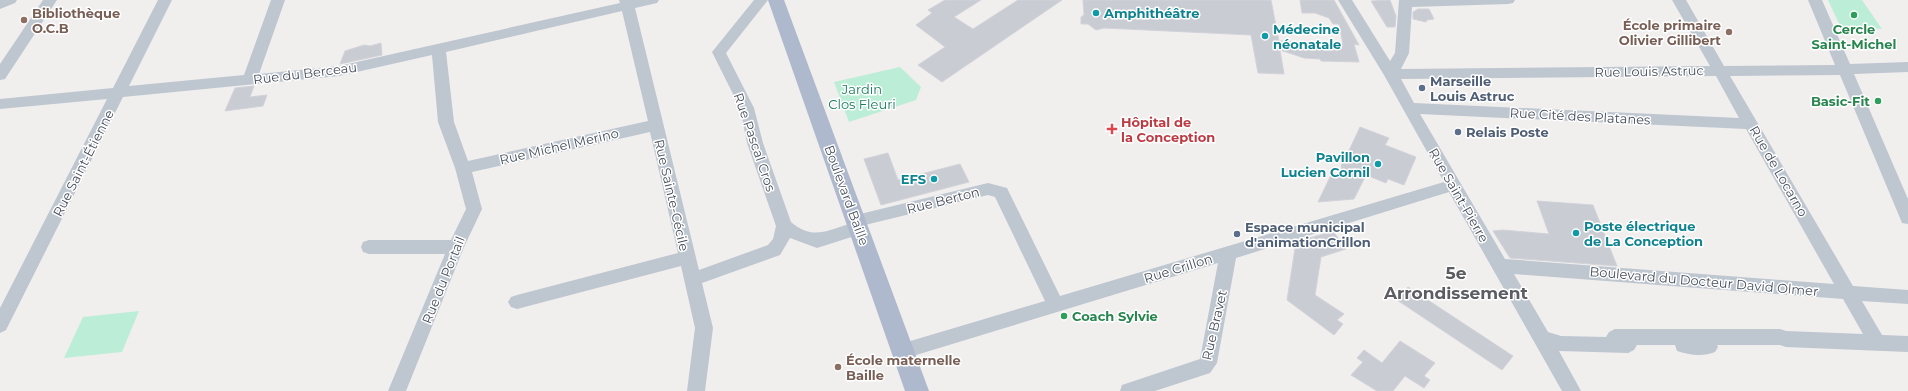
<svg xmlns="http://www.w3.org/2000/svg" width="1908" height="391" viewBox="0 0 1908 391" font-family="Montserrat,sans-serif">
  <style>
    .green { fill: #bceed7 }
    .building { fill: #caccd4; stroke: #d2d3d9 }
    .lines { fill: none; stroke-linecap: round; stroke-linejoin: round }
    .minor { fill: #bec6d0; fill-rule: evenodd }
    .major { fill: #aeb9cd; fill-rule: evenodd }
    .culture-dot { fill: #0f9aa8; stroke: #fff; stroke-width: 1.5 }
    .leisure-dot { fill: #2e9e5b; stroke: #fff; stroke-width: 1.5 }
    .education-dot { fill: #8d6e63; stroke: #fff; stroke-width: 1.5 }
    .service-dot { fill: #5c6f8a; stroke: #fff; stroke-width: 1.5 }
    .health-dot { fill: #e0444e; stroke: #fff; stroke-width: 1.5 }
    .labels { text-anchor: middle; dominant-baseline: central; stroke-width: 3; stroke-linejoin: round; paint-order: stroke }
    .education-label { font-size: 13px; font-weight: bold; fill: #785e54; stroke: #fff; text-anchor: start }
    .culture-label { font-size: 13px; font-weight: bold; fill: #0d838f; stroke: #fff; text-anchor: start }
    .leisure-label { font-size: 13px; font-weight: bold; fill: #27864d; stroke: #fff }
    .street-label { font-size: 13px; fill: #464e5b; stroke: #fff }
    .service-label { font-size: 13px; font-weight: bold; fill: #4e5e75; stroke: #fff; text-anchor: start }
    .park-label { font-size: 13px; fill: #177c58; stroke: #fff }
    .health-label { font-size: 13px; font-weight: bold; fill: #be3a42; stroke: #fff; text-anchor: start }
    .district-label { font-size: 17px; font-weight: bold; fill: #5b5d63; stroke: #fff }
  </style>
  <rect width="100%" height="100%" fill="#f1eeee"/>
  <!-- green -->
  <path class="green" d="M 1828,0 L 1862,0 L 1882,29 L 1840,26 Z
    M 900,67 L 921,87 L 916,100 L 849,122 L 834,82 Z
    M 139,311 L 122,352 L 64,358 L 83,317 Z"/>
  <!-- building -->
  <path class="building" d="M 945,0 L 981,0 L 954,17 L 973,29 L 1018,0 L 1062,0 L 942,82 L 918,65 L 945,47 L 916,25 L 932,13 L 928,10 Z
    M 1083,0 L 1271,0 L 1279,41 L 1343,44 L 1339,24 L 1333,24 L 1329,18 L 1315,13 L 1302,13 L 1300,0 L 1334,0 L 1359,45 L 1354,44 L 1359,62 L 1321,61 L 1320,59 L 1304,58 L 1280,50 L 1284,74 L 1258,73 L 1251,35 L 1104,28 L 1096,30 L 1088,24 L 1081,24 L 1081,17 L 1084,15 Z
    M 1390,0 L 1396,16 L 1395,27 L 1387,27 L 1371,1 Z
    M 1418,9 L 1429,9 L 1434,19 L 1427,20 L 1426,22 L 1413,19 L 1413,12 Z
    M 381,43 L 382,55 L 340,64 L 345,51 L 364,45 L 370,46 Z
    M 254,86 L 250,97 L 267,95 L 263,106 L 225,111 L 235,88 Z
    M 1360,127 L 1389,138 L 1385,145 L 1416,157 L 1404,185 L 1388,179 L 1386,183 L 1366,175 L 1354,199 L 1318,202 L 1332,173 L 1341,176 L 1342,157 L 1347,155 Z
    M 888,153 L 898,180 L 960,164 L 969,182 L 881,205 L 864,159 Z
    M 1537,201 L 1593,205 L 1617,266 L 1510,258 L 1493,231 L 1503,230 L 1549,234 Z
    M 1333,231 L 1346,249 L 1321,257 L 1315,295 L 1344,314 L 1337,320 L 1343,324 L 1334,335 L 1287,300 L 1296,242 Z
    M 1408,287 L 1513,356 L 1502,370 L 1397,300 Z
    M 1400,341 L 1435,363 L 1424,376 L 1430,380 L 1424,388 L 1405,376 L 1393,391 L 1377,391 L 1351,375 L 1363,362 L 1357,358 L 1364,350 L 1382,363 Z"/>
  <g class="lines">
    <!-- minor -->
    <path class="minor" d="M 0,0 L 17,0 L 15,3 L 0,9 Z
      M 43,0 L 57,0 L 5,79 L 0,80 L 0,64 Z
      M 158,0 L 172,0 L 129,86 L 244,75 L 271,0 L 285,0 L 259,74 L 339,66 L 620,3 L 619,0 L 659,0 L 657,3 L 635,8 L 699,270 L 768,245 L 773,239 L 776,226 L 747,143 L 740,108 L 712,52 L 754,0 L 768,0 L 726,53 L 754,108 L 763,143 L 791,222 C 812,240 826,231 849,224 L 848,221 L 850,216 L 856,215 L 988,183 L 1007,188 L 1060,296 L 1444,182 L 1384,75 L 1338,0 L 1352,0 L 1390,61 L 1395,53 L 1399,0 L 1515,0 L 1513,3 L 1508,4 L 1412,7 L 1409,53 L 1401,69 L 1710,66 L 1672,0 L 1686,0 L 1724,66 L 1835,65 L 1808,0 L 1822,0 L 1850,64 L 1908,62 L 1908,72 L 1854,74 L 1908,199 L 1908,224 L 1902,223 L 1900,218 L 1840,75 L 1730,76 L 1853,286 L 1908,290 L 1908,304 L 1862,301 L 1882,335 L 1908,336 L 1908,352 L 1786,347 L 1780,345 L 1717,345 L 1718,347 L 1715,352 C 1704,357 1688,355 1677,351 L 1675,345 L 1637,345 L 1634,350 L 1628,353 L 1559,351 L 1581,391 L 1562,391 L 1449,192 L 1236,258 L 1217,363 L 1210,373 L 1155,391 L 1120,391 L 1122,385 L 1200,359 L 1218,263 L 903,359 L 897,357 L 894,351 L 897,345 L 1045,301 L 995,197 L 988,195 L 865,225 L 866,228 L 864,233 L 817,248 L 790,238 L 780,255 L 702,283 L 713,328 L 705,391 L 687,391 L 695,328 L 681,266 L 517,309 L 511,307 L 508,302 L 511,297 L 517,295 L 678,253 L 650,132 L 472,172 L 482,209 L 464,247 L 406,391 L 388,391 L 445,254 L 369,254 L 363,252 L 361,247 L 363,242 L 369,240 L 451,240 L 466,209 L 455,168 L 438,122 L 432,55 L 339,76 L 123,97 L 6,330 L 0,333 L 0,308 L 107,99 L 0,109 L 0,99 L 113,88 ZM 622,11 L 648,121 L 468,161 L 454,122 L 446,52 ZM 1716,76 L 1739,118 L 1414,103 L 1401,79 ZM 1420,114 L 1746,129 L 1834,284 L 1505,259 ZM 1514,274 L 1843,299 L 1863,334 L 1786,331 L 1780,329 L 1615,329 L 1609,332 L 1606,337 L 1561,336 L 1548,332 Z"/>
    <!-- major -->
    <path class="major" d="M 768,0 L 784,0 L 929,391 L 905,391 Z"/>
  </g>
  <!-- markers -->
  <g class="culture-dot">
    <circle cx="1096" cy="13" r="4"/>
    <circle cx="1265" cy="36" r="4"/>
    <circle cx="1378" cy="164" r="4"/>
    <circle cx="934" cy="179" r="4"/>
    <circle cx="1576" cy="233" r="4"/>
  </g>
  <g class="leisure-dot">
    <circle cx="1854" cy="15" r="4"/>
    <circle cx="1878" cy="101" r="4"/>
    <circle cx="1064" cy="316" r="4"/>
  </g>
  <g class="education-dot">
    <circle cx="24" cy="20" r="4"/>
    <circle cx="1729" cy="32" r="4"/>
    <circle cx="838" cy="367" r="4"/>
  </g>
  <g class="service-dot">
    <circle cx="1422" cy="88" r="4"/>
    <circle cx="1458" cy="132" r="4"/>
    <circle cx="1237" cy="234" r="4"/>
  </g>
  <path class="health-dot" d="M1110 123h4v4h4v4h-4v4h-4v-4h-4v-4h4z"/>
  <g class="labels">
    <!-- education labels -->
    <g class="education-label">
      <text x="32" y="13">Bibliothèque<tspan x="32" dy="15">O.C.B</tspan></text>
      <text x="1721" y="25" text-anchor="end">École primaire<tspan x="1721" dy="15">Olivier Gillibert</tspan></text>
      <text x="846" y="360">École maternelle<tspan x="846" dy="15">Baille</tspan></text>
    </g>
    <!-- culture labels -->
    <g class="culture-label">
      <text x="1104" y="13">Amphithéâtre</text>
      <text x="1273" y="29">Médecine<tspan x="1273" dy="15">néonatale</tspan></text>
      <text x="1370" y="157" text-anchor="end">Pavillon<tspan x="1370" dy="15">Lucien Cornil</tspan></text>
      <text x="926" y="179" text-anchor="end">EFS</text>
      <text x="1584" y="226">Poste électrique<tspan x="1584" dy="15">de La Conception</tspan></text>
    </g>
    <!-- leisure labels -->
    <g class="leisure-label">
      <text x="1854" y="29">Cercle<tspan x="1854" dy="15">Saint-Michel</tspan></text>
      <text x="1870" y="101" text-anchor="end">Basic-Fit</text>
      <text x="1072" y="316" text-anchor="start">Coach Sylvie</text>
    </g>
    <!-- street labels -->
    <g class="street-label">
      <text transform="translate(1649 71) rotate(-1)">Rue Louis Astruc</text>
      <text transform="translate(305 73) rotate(-7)">Rue du Berceau</text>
      <text transform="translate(1580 116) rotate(3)">Rue Cité des Platanes</text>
      <text transform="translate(755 142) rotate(71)">Rue Pascal Cros</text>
      <text transform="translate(559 146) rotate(-13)">Rue Michel Merino</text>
      <text transform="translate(83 163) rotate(-63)">Rue Saint-Étienne</text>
      <text transform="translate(1779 171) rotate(60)">Rue de Locarno</text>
      <text transform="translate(672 195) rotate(77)">Rue Sainte-Cécile</text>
      <text transform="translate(847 195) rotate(70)">Boulevard Baille</text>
      <text transform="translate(1459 195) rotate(60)">Rue Saint-Pierre</text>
      <text transform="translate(943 200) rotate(-14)">Rue Berton</text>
      <text transform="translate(1178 268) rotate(-17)">Rue Crillon</text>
      <text transform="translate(443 280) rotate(-68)">Rue du Portail</text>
      <text transform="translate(1704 281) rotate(5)">Boulevard du Docteur David Olmer</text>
      <text transform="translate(1214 325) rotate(-77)">Rue Bravet</text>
    </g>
    <!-- service labels -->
    <g class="service-label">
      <text x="1430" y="81">Marseille<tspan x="1430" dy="15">Louis Astruc</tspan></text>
      <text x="1466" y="132">Relais Poste</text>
      <text x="1245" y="227">Espace municipal<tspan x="1245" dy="15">d'animationCrillon</tspan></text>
    </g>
    <!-- park labels -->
    <g class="park-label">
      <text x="862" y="89">Jardin<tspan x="862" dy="15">Clos Fleuri</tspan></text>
    </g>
    <!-- health labels -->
    <g class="health-label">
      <text x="1121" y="122">Hôpital de<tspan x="1121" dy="15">la Conception</tspan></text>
    </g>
    <!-- district labels -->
    <g class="district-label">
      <text x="1456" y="273">5e<tspan x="1456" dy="20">Arrondissement</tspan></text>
    </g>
  </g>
</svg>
